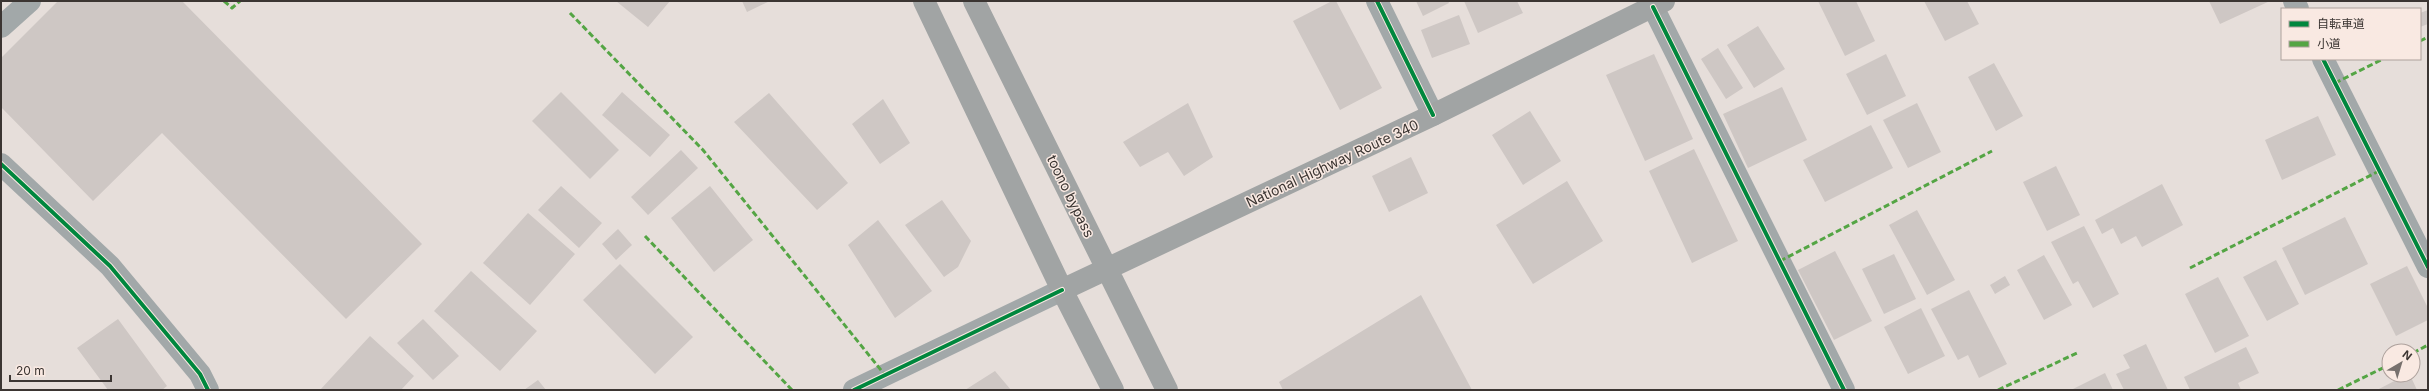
<svg xmlns="http://www.w3.org/2000/svg" width="2429" height="391" viewBox="0 0 2429 391" font-family="Inter,'Noto Sans JP',sans-serif">
  <style>
    .building { fill: #cec7c4 }
    .lines { fill: none; stroke-linecap: round; stroke-linejoin: round }
    .minor { stroke: #a2a8a9; stroke-width: 22 }
    .tertiary { stroke: #a2a8a9; stroke-width: 22 }
    .trunk { stroke: #a1a4a4; stroke-width: 22 }
    .quiet { stroke: #54a544; stroke-width: 3; stroke-dasharray: 6 3; stroke-linecap: butt }
    .cycleway-casing { stroke: #f9e9e2; stroke-width: 6 }
    .cycleway { stroke: #00873e; stroke-width: 4 }
    .labels { text-anchor: middle; dominant-baseline: central; stroke-width: 3; stroke-linejoin: round; paint-order: stroke }
    .street-label { font-size: 14px; fill: #3b3532; stroke: #f9e9e2 }
  </style>
  <rect width="100%" height="100%" fill="#e6deda"/>
  <!-- building -->
  <path class="building" d="M 58,1 L 182,1 L 422,244 L 346,319 L 162,133 L 93,201 L 1,107 L 1,58 Z
    M 616,1 L 670,1 L 648,27 Z
    M 742,1 L 770,1 L 747,12 Z
    M 1332,1 L 1336,1 L 1382,88 L 1340,110 L 1293,21 Z
    M 1416,1 L 1448,1 L 1449,3 L 1423,16 Z
    M 1464,1 L 1517,1 L 1523,13 L 1478,33 Z
    M 1818,1 L 1856,1 L 1875,41 L 1845,56 Z
    M 1924,1 L 1967,1 L 1979,24 L 1945,41 Z
    M 2209,1 L 2270,1 L 2220,24 Z
    M 2428,10 L 2428,24 L 2420,27 L 2420,13 Z
    M 1459,15 L 1470,44 L 1432,58 L 1421,30 Z
    M 1758,26 L 1785,69 L 1754,88 L 1727,45 Z
    M 1718,48 L 1743,88 L 1726,99 L 1701,59 Z
    M 1654,54 L 1693,139 L 1645,161 L 1606,75 Z
    M 1886,54 L 1906,96 L 1867,115 L 1846,74 Z
    M 1994,63 L 2023,116 L 1996,131 L 1968,77 Z
    M 1782,87 L 1807,140 L 1748,168 L 1723,114 Z
    M 561,92 L 619,150 L 590,179 L 532,121 Z
    M 622,92 L 670,135 L 650,157 L 602,115 Z
    M 769,93 L 848,183 L 817,210 L 734,122 Z
    M 883,99 L 910,143 L 880,164 L 852,124 Z
    M 1188,103 L 1213,157 L 1184,176 L 1168,152 L 1140,167 L 1123,142 Z
    M 1917,103 L 1941,152 L 1908,168 L 1883,120 Z
    M 1530,111 L 1561,161 L 1523,185 L 1492,135 Z
    M 2318,116 L 2336,155 L 2282,180 L 2265,140 Z
    M 1871,125 L 1893,168 L 1825,202 L 1803,160 Z
    M 1694,149 L 1738,241 L 1692,263 L 1649,171 Z
    M 681,150 L 698,168 L 648,215 L 631,197 Z
    M 1411,157 L 1428,193 L 1389,212 L 1372,176 Z
    M 2056,166 L 2080,215 L 2047,231 L 2023,182 Z
    M 1567,181 L 1603,241 L 1533,284 L 1496,225 Z
    M 2162,184 L 2183,225 L 2142,247 L 2136,236 L 2121,244 L 2113,228 L 2102,234 L 2095,220 Z
    M 561,186 L 602,223 L 579,248 L 538,210 Z
    M 710,186 L 753,240 L 714,272 L 671,218 Z
    M 942,200 L 971,241 L 958,267 L 944,277 L 905,225 Z
    M 1917,210 L 1955,280 L 1927,295 L 1889,225 Z
    M 528,213 L 575,254 L 530,305 L 483,263 Z
    M 2345,217 L 2368,264 L 2305,295 L 2282,248 Z
    M 878,220 L 932,291 L 895,318 L 848,245 Z
    M 2084,226 L 2119,294 L 2093,308 L 2078,281 L 2073,284 L 2051,242 Z
    M 618,229 L 632,245 L 616,260 L 602,244 Z
    M 1835,251 L 1872,321 L 1834,340 L 1798,270 Z
    M 1894,254 L 1916,299 L 1884,314 L 1862,269 Z
    M 2044,255 L 2072,305 L 2044,320 L 2017,270 Z
    M 2276,260 L 2299,304 L 2267,321 L 2243,277 Z
    M 620,264 L 693,337 L 655,374 L 583,300 Z
    M 2407,266 L 2428,308 L 2428,320 L 2396,336 L 2370,284 Z
    M 471,271 L 537,331 L 500,371 L 434,311 Z
    M 2005,276 L 2010,285 L 1995,294 L 1990,285 Z
    M 2218,277 L 2249,336 L 2215,353 L 2185,294 Z
    M 1969,290 L 2007,364 L 1979,378 L 1968,355 L 1958,360 L 1931,309 Z
    M 1421,295 L 1472,390 L 1283,390 L 1279,382 Z
    M 1921,308 L 1945,356 L 1908,374 L 1884,327 Z
    M 118,319 L 167,386 L 162,390 L 108,390 L 77,348 Z
    M 423,319 L 459,356 L 433,380 L 397,343 Z
    M 370,336 L 414,376 L 401,390 L 320,390 Z
    M 2146,344 L 2168,390 L 2124,390 L 2116,374 L 2130,368 L 2123,355 Z
    M 2246,347 L 2259,373 L 2238,383 L 2241,390 L 2190,390 L 2184,377 Z
    M 995,371 L 1011,390 L 965,390 Z
    M 2105,373 L 2113,390 L 2071,390 Z
    M 2406,375 L 2410,375 L 2417,390 L 2377,390 Z
    M 538,380 L 546,390 L 524,390 Z"/>
  <g class="lines">
    <!-- minor -->
    <path class="minor" d="M 1377,1 L 1433,115
      M 2294,1 L 2298,9
      M 1653,7 L 1844,390
      M 1,27 L 30,1
      M 2323,59 L 2428,267
      M 1,164 L 110,266 L 200,374 L 208,390"/>
    <!-- tertiary -->
    <path class="tertiary" d="M 854,390 L 1062,290"/>
    <!-- trunk -->
    <path class="trunk" d="M 924,1 L 1062,290 L 1113,390
      M 974,1 L 1167,390
      M 1062,290 L 1433,115 L 1664,1"/>
    <!-- quiet -->
    <path class="quiet" d="M 224,1 L 232,8 L 240,1
      M 570,13 L 703,150 L 885,375
      M 2420,41 L 2428,37
      M 2335,83 L 2383,59
      M 645,236 L 792,390
      M 1780,261 L 1992,151
      M 2190,268 L 2379,171
      M 2413,353 L 2428,345
      M 1998,390 L 2077,353
      M 2338,390 L 2389,365"/>
    <defs>
      <path id="cycleway" d="M 1377,1 L 1433,115
        M 1653,7 L 1844,390
        M 2323,59 L 2428,267
        M 1,164 L 110,266 L 200,374 L 208,390
        M 854,390 L 1062,290"/>
    </defs>
    <!-- cycleway casing -->
    <use href="#cycleway" class="cycleway-casing"/>
    <!-- cycleway -->
    <use href="#cycleway" class="cycleway"/>
  </g>
  <g class="labels">
    <!-- street labels -->
    <g class="street-label">
      <text transform="translate(1332 163) rotate(-25)">National Highway Route 340</text>
      <text transform="translate(1071 196) rotate(64)">toono bypass</text>
    </g>
  </g>
  <!-- border -->
  <rect width="2429" height="391" fill="none" stroke="#3b3532" stroke-width="4"/>
  <!-- legend -->
  <rect x="2281" y="8" width="140" height="52" fill="#f9e9e2" stroke="#ada19c"/>
  <rect x="2289" y="21" width="20" height="6" fill="#00873e" stroke="#ada19c"/>
  <text x="2317" y="28" font-size="12" fill="#3b3532">自転車道</text>
  <rect x="2289" y="41" width="20" height="6" fill="#54a544" stroke="#ada19c"/>
  <text x="2317" y="48" font-size="12" fill="#3b3532">小道</text>
  <!-- north arrow -->
  <g transform="translate(2401 363) rotate(38)"><circle r="19" fill="#f9e9e2" stroke="#ada19c"/>
  <path d="M0-3L7 15L0 10L-7 15Z" fill="#77706d"/>
  <text y="-6" font-size="11" font-weight="bold" text-anchor="middle" fill="#3b3532">N</text>
  </g>
  <!-- scale -->
  <path d="M10 375v6h101v-6" fill="none" stroke="#3b3532" stroke-width="2"/>
  <text x="16" y="375" font-size="12" fill="#3b3532" stroke="#f9e9e2" stroke-width="3" paint-order="stroke">20 m</text>
</svg>
